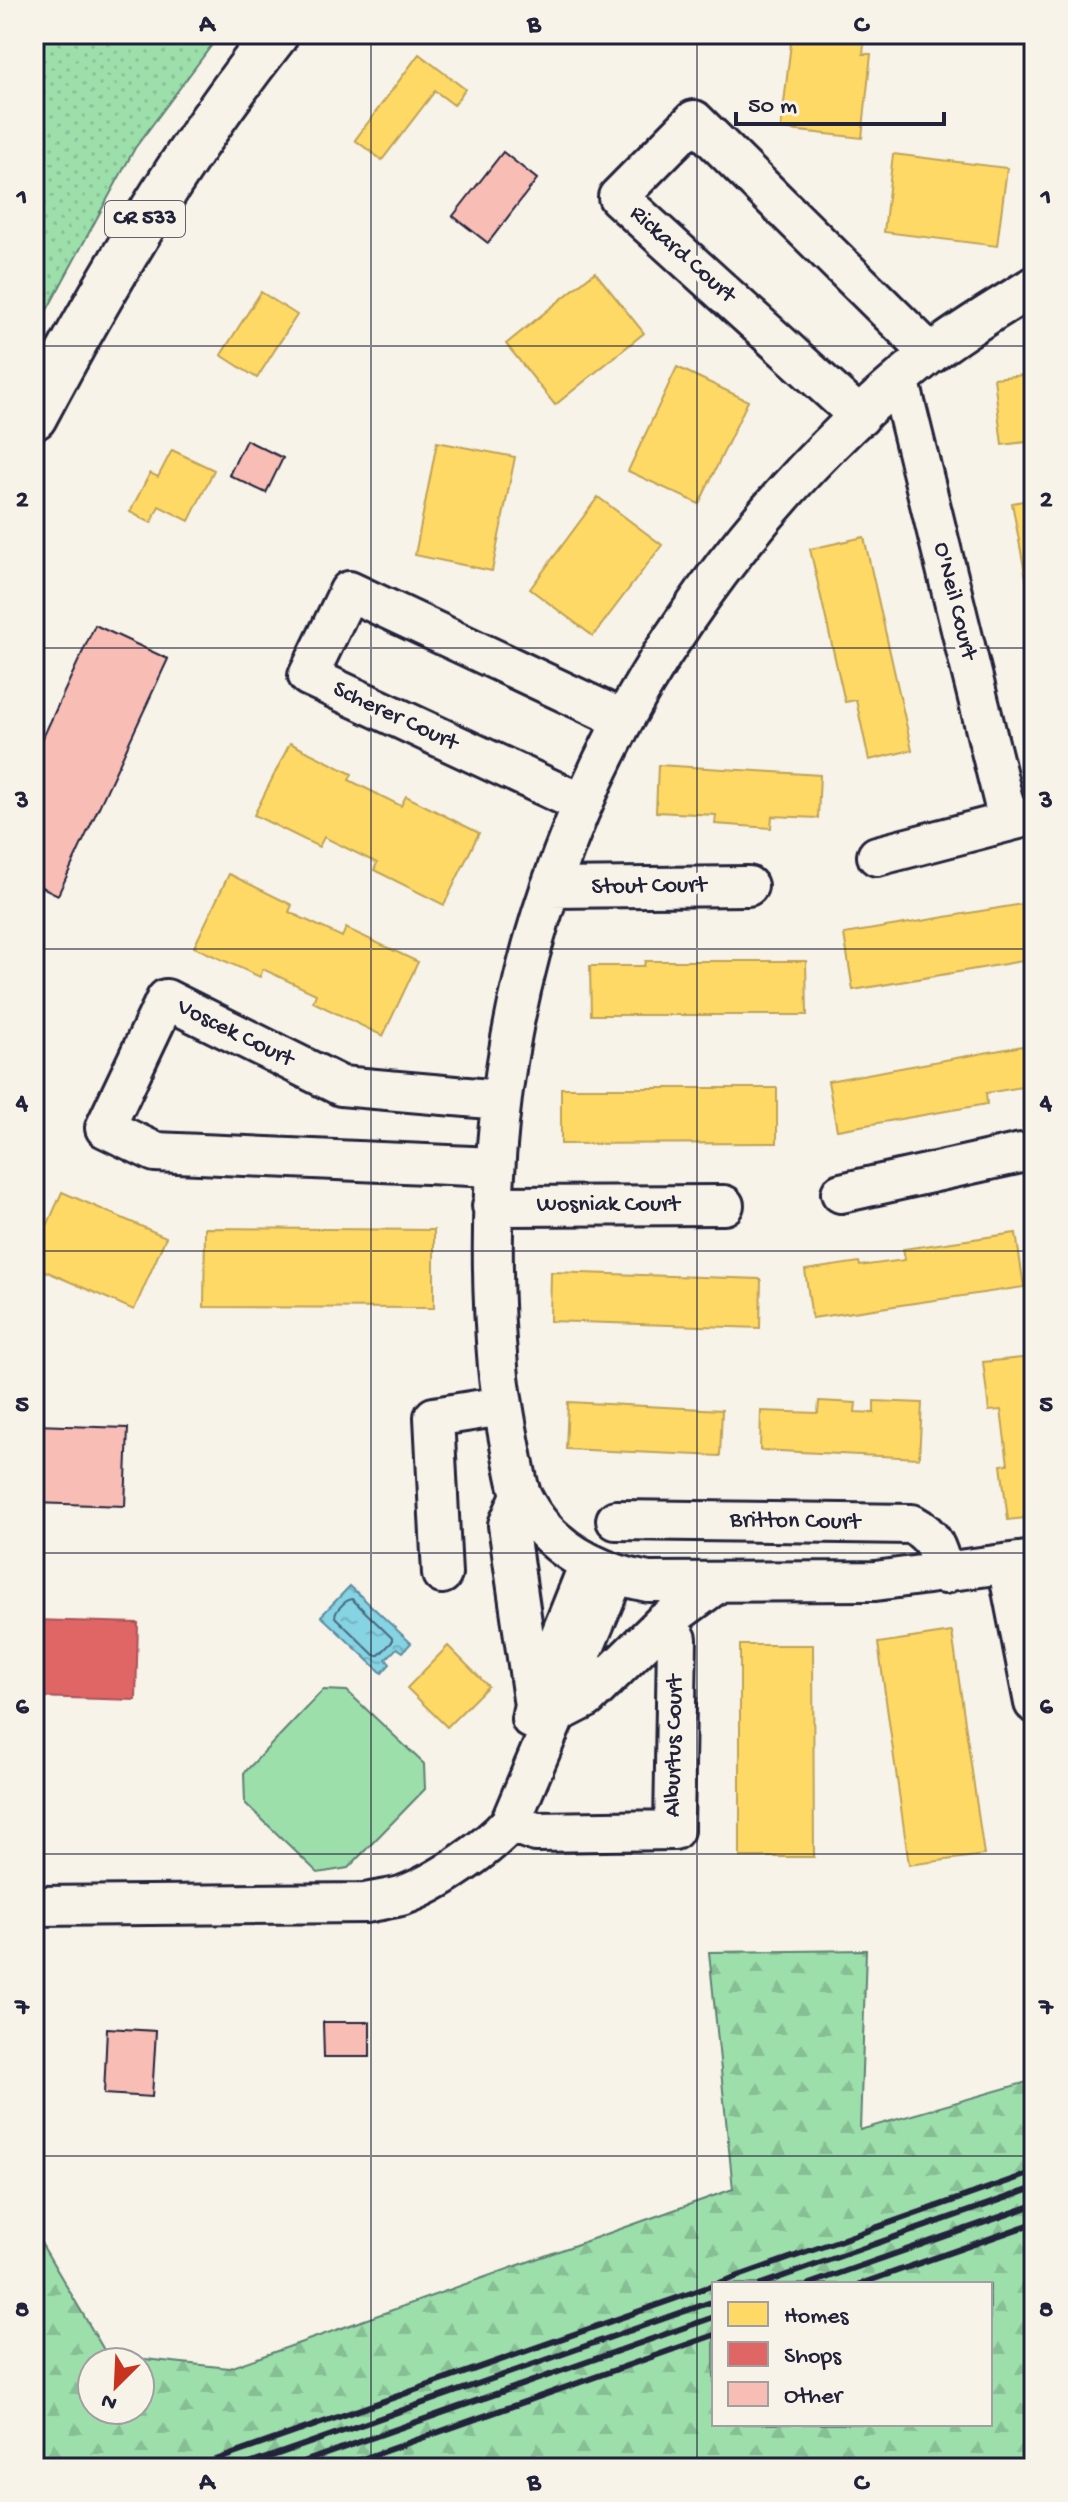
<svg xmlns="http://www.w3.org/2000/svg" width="1068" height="2502" viewBox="0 0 1068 2502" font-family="'Gochi Hand',sans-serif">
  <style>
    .forest { fill: url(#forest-firs); stroke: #5f8073; stroke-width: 2; fill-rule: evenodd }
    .park { fill: url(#park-dots); stroke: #5f8073; stroke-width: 2 }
    .garden { fill: #9cdfab; stroke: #5f8073; stroke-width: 2 }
    .water { fill: url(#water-ripples); stroke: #5d8ca0; stroke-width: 2 }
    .homes { fill: #ffd966; stroke: #bda259; stroke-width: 2 }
    .shops { fill: #e06666; stroke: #a75259; stroke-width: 2 }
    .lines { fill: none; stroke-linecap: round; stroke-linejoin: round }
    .shore { stroke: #4a697e; stroke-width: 2 }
    .building { fill: #f8bdb5; stroke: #22223b; stroke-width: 2 }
    .minor-casing { stroke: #22223b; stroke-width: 44 }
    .major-casing { stroke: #22223b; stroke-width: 50 }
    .minor { stroke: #f7f3e8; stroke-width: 38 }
    .major { stroke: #f7f3e8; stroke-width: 44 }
    .rail { stroke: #22223b; stroke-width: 6 }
    .grid { fill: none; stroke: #22223b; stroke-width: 2; stroke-opacity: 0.55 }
    .labels { text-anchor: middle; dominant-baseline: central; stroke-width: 8; stroke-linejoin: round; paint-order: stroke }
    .shield { fill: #f7f3e8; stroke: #62616f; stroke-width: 2 }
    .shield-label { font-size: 22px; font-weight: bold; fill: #22223b }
    .street-label { font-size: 24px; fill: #22223b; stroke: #f7f3e8 }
    .neatline { fill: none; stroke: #22223b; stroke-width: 3 }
    .grid-label { font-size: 26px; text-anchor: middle; font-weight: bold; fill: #22223b }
  </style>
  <defs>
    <pattern id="forest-firs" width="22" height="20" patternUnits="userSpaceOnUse" patternTransform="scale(2)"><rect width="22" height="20" fill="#9cdfab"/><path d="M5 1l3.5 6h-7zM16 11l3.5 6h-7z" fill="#86bf94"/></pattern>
    <pattern id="park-dots" width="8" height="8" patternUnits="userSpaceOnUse" patternTransform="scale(2)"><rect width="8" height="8" fill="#9cdfab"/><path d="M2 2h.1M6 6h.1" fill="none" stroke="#86bf94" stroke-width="1.8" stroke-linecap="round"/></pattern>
    <pattern id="water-ripples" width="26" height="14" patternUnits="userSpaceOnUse" patternTransform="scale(2)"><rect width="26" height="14" fill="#85d3e3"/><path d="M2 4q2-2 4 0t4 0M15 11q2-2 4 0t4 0" fill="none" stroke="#73b5c4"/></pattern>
  </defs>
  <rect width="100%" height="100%" fill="#f7f3e8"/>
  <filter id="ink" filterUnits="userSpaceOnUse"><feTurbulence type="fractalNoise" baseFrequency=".0125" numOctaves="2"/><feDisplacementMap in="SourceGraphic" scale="16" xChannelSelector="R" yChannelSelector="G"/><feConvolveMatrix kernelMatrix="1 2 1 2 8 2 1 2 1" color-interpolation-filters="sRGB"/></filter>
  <g filter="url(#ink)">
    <!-- forest -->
    <path class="forest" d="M 866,1950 L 860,2130 L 1034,2080 L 1034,2468 L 34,2468 L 34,2231 L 107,2355 L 229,2368 L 733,2189 L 709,1952 ZM 714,2284 L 990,2284 L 990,2424 L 714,2424 ZM 92,2362 L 140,2362 L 140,2410 L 92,2410 Z"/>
    <!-- park -->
    <path class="park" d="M 34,34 L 220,34 L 135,148 L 34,334 Z"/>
    <!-- garden -->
    <path class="garden" d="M 323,1690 L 347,1691 L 424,1764 L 425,1789 L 348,1868 L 318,1873 L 245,1803 L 244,1773 Z"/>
    <!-- water -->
    <path class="water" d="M 350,1586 L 411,1643 L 403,1652 L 397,1648 L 386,1659 L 390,1664 L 382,1673 L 321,1616 Z"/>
    <!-- homes -->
    <path class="homes" d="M 792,34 L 865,34 L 863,54 L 871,54 L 862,138 L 781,129 Z
      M 419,54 L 465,89 L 454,105 L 435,91 L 382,160 L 355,140 Z
      M 893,154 L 1007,168 L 997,246 L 884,232 Z
      M 595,272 L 644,333 L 555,405 L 506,344 Z
      M 261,292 L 297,315 L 257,378 L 221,355 Z
      M 677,367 L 748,401 L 699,504 L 628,471 Z
      M 1034,374 L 1034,441 L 1002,445 L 994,378 Z
      M 437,442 L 515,457 L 492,571 L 415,555 Z
      M 172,450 L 214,470 L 189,521 L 159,506 L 151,523 L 130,512 L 150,473 L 158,477 Z
      M 598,497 L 662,545 L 593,636 L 530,589 Z
      M 1034,499 L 1034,621 L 1012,503 Z
      M 864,537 L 912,750 L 869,760 L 856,700 L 845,702 L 810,549 Z
      M 290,743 L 352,774 L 349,780 L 401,806 L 406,796 L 479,833 L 444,905 L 374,870 L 377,863 L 324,837 L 319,847 L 254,815 Z
      M 658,765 L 820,775 L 818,818 L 772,816 L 771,828 L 715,824 L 716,815 L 656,812 Z
      M 229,874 L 292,905 L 289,912 L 342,937 L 346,928 L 418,962 L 383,1036 L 313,1002 L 316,994 L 263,969 L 260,977 L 194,947 Z
      M 1034,902 L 1034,959 L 853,990 L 844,934 Z
      M 645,961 L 806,961 L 807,1015 L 591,1015 L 590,966 L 644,966 Z
      M 1034,1044 L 1034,1085 L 986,1093 L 987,1104 L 837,1130 L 828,1081 Z
      M 561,1088 L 777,1088 L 777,1143 L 561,1144 Z
      M 62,1192 L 166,1237 L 134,1310 L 34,1266 L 34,1255 Z
      M 205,1228 L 434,1230 L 434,1308 L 204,1307 Z
      M 1016,1233 L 1024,1287 L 812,1318 L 805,1270 L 859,1262 L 860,1266 L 905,1260 L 903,1249 Z
      M 551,1272 L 761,1279 L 760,1328 L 550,1321 Z
      M 1031,1357 L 1034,1382 L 1034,1517 L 1008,1520 L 1001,1465 L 1008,1464 L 1001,1410 L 989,1411 L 983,1362 Z
      M 819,1401 L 856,1403 L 855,1412 L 874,1413 L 874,1401 L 922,1403 L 919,1458 L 760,1450 L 761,1411 L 818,1413 Z
      M 568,1402 L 722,1410 L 720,1456 L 566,1449 Z
      M 952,1632 L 984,1855 L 909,1865 L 878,1643 Z
      M 740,1645 L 813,1645 L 814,1857 L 740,1857 Z
      M 448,1646 L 488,1686 L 447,1727 L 407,1688 Z"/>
    <!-- shops -->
    <path class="shops" d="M 34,1620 L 138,1623 L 136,1700 L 34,1697 Z"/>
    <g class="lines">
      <!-- shore -->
      <path class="shore" d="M 352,1599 L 392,1638 L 392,1642 L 379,1655 L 374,1655 L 335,1617 C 335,1611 345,1600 352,1599 Z"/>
    </g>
    <!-- building -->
    <path class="building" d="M 503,152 L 537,179 L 488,243 L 453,216 Z
      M 246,440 L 283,458 L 266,493 L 229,475 Z
      M 95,625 L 168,659 L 58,895 L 40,886 L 35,898 L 34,757 Z
      M 34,1425 L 128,1428 L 125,1506 L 34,1503 Z
      M 323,2022 L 370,2022 L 370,2057 L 324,2057 Z
      M 107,2028 L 156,2031 L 152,2097 L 104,2094 Z"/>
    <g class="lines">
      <defs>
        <path id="minor" d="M 1034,286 C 999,308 962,329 929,355 C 836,430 752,522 685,620 C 629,701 583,793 551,886 C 497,1041 484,1204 498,1367 C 501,1399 507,1429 513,1460 C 516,1472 517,1486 523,1498 C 548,1548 596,1572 648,1582 L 875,1581 L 1034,1560
          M 900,382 L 1008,820
          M 860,417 L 618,197 L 694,120 L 931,354
          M 583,804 L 308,676 L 349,591 L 624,720
          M 877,856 L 1034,815
          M 550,888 L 748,886
          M 494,1167 L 155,1152 L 105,1128 L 166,999 L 341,1086 L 501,1100
          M 841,1193 L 1021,1153 L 1034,1153
          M 492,1206 L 724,1205
          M 521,1495 L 508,1525 L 533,1699
          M 616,1520 L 912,1524 C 935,1536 938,1551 944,1574
          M 1007,1564 L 1034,1703
          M 442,1574 L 434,1417 L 502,1406
          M 556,1714 L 587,1698 L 663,1623 L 719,1582
          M 531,1719 L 535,1699 L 589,1564
          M 510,1823 L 536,1832 L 674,1830 L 677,1639
          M 34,1906 L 366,1903 C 378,1900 392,1899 404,1895 C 437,1883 487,1849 510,1823 L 615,1575"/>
        <path id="major" d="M 34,417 C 105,283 182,153 276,34"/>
      </defs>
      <!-- minor casing -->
      <use href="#minor" class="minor-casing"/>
      <!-- major casing -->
      <use href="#major" class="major-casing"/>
      <!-- minor -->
      <use href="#minor" class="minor"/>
      <!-- major -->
      <use href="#major" class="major"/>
      <!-- rail -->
      <path class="rail" d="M 716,2284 L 1034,2172
        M 761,2284 L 1034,2188
        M 809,2284 L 1034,2205
        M 860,2284 L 1034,2223
        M 193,2468 L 714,2285
        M 238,2468 L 714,2301
        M 286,2468 L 714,2317
        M 337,2468 L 714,2335"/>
    </g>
  </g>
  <!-- grid -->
  <path class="grid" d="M 371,34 L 371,2468M 697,34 L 697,2468M 34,346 L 1034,346M 34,648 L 1034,648M 34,949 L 1034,949M 34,1251 L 1034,1251M 34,1553 L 1034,1553M 34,1854 L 1034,1854M 34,2156 L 1034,2156"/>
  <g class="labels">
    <!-- shield labels -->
    <rect class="shield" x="105" y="201" width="80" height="36" rx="6"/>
    <g class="shield-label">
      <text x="145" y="219">CR 533</text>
    </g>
    <!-- street labels -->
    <g class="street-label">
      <text transform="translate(682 255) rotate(42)">Rickard Court</text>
      <text transform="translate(954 601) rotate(76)">O'Neil Court</text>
      <text transform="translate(395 717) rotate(25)">Scherer Court</text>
      <text transform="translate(649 887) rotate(-1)">Stout Court</text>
      <text transform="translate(235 1034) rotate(26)">Voscek Court</text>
      <text x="608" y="1205">Wosniak Court</text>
      <text transform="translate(795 1522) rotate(1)">Britton Court</text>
      <text transform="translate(675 1746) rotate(-89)">Alburtus Court</text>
    </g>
  </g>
  <!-- margin -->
  <rect width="1068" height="2502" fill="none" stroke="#f7f3e8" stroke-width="88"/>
  <!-- legend -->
  <rect x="712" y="2282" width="280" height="144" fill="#f7f3e8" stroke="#a29fa3" stroke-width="2"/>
  <rect x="728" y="2302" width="40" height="24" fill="#ffd966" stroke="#a29fa3" stroke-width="2"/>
  <text x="784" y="2322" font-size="24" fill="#22223b">Homes</text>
  <rect x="728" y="2342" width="40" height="24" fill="#e06666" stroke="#a29fa3" stroke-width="2"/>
  <text x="784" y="2362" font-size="24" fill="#22223b">Shops</text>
  <rect x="728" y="2382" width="40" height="24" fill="#f8bdb5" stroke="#a29fa3" stroke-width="2"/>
  <text x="784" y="2402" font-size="24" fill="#22223b">Other</text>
  <!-- north arrow -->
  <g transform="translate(116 2386) rotate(204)"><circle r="38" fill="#f7f3e8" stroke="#a29fa3" stroke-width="2"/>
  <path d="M0-6L14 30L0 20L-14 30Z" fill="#c8321e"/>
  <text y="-12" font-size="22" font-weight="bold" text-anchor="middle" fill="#22223b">N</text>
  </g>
  <!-- scale -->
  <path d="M736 112v12h208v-12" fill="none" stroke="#22223b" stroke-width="4"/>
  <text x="748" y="112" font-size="24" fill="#22223b" stroke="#f7f3e8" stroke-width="6" paint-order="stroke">50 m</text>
  <rect x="44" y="44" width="980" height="2414" class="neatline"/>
  <g class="grid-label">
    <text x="207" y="31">A</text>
    <text x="534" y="31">B</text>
    <text x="861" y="31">C</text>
    <text x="22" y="204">1</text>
    <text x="1046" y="204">1</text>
    <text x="22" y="506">2</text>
    <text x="1046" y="506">2</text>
    <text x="22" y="807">3</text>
    <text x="1046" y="807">3</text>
    <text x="22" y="1109">4</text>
    <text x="1046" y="1109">4</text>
    <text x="22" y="1411">5</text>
    <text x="1046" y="1411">5</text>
    <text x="22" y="1713">6</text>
    <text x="1046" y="1713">6</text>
    <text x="22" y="2014">7</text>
    <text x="1046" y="2014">7</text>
    <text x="22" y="2316">8</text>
    <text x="1046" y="2316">8</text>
    <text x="207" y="2489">A</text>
    <text x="534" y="2489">B</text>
    <text x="861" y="2489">C</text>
  </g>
</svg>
